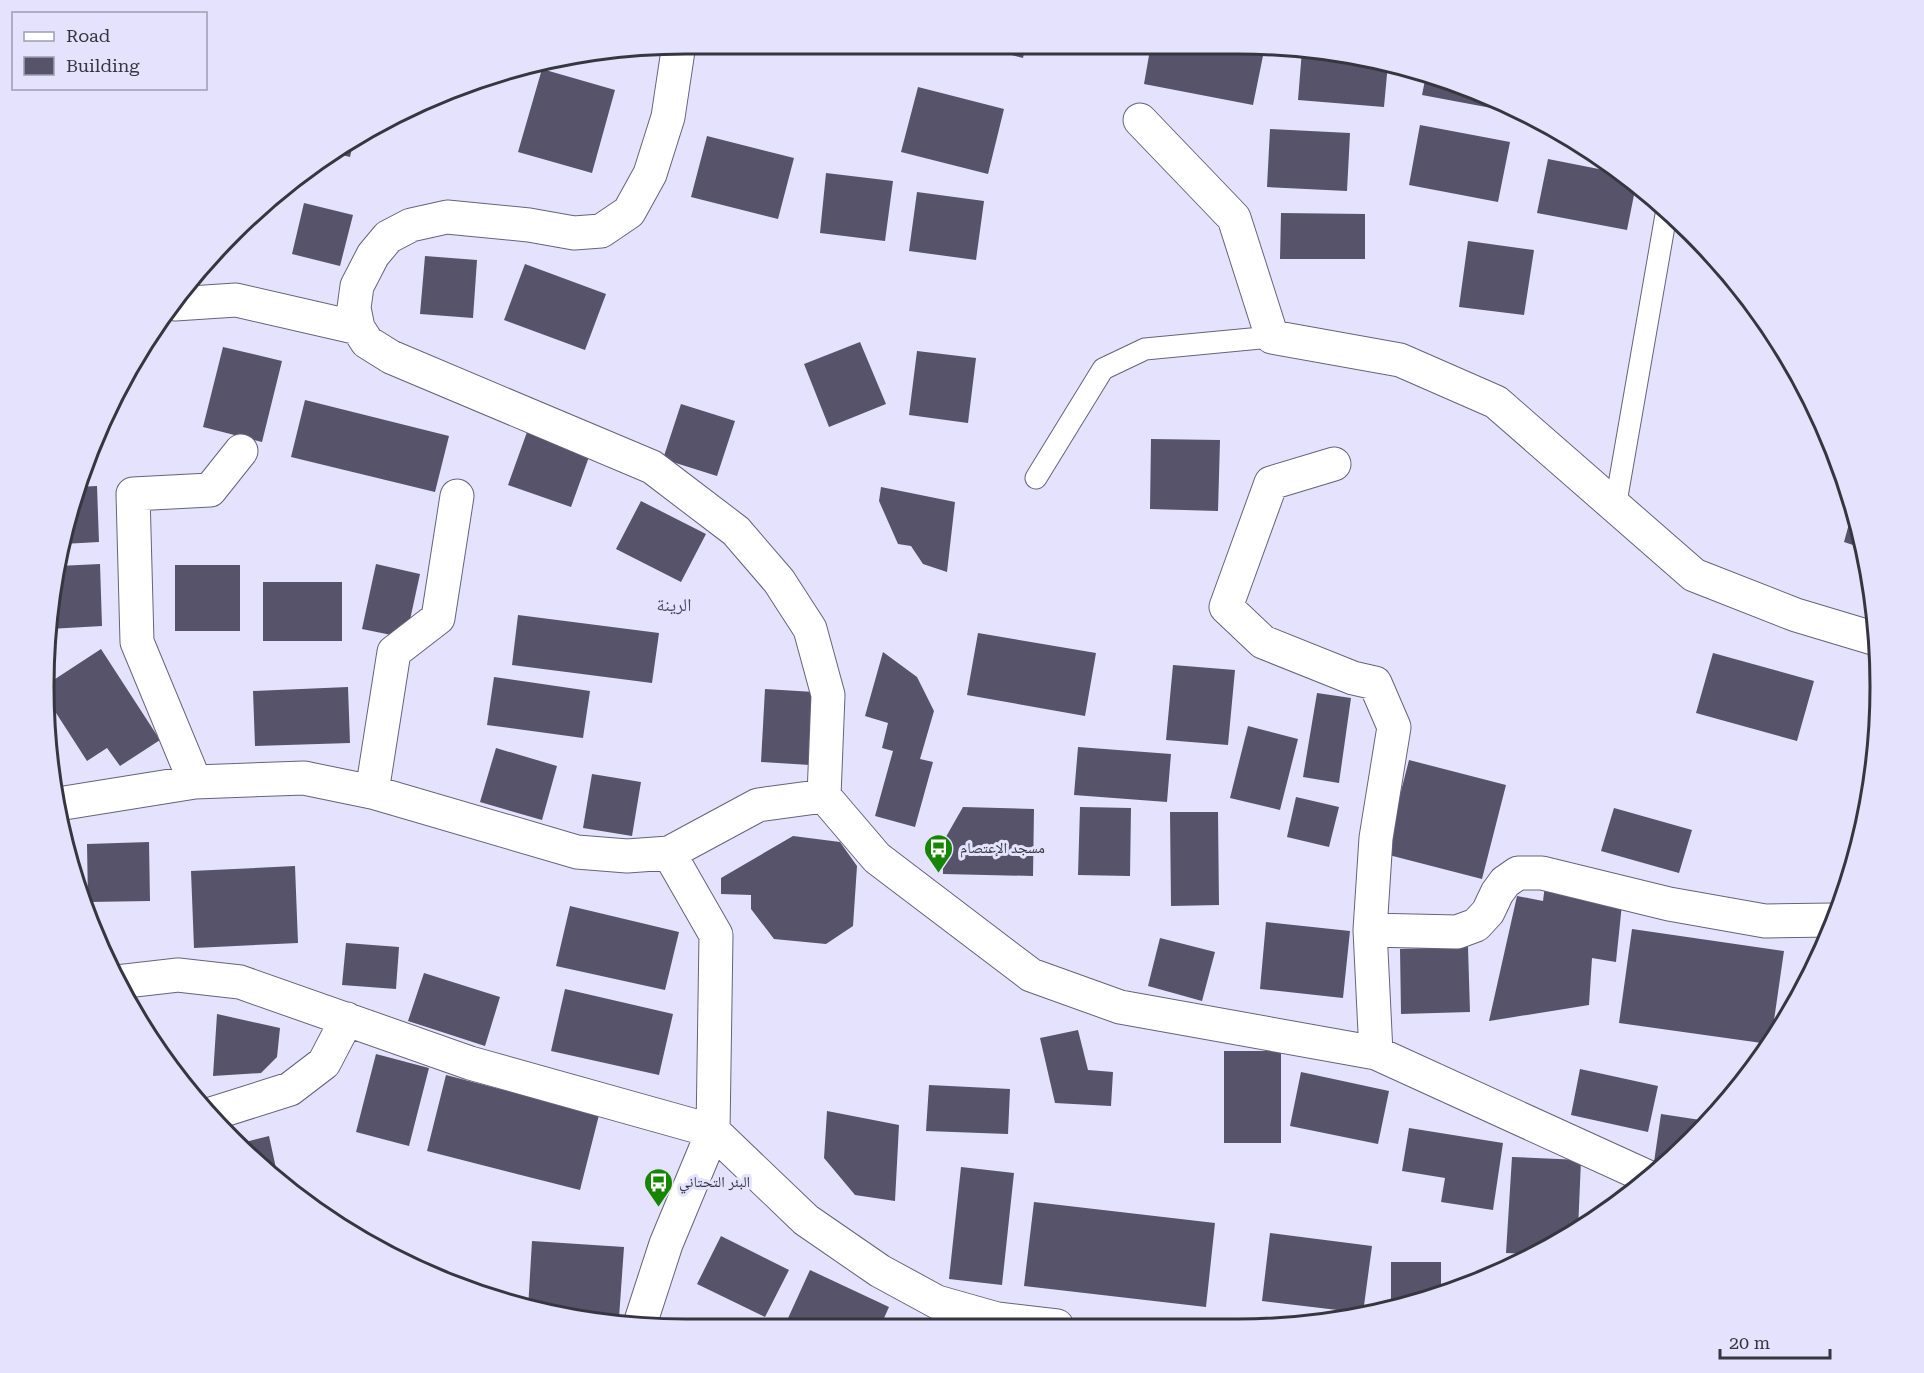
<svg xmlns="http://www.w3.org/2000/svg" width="1924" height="1373" viewBox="0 0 1924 1373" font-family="'Roboto Serif','Noto Naskh Arabic',serif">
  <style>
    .building { fill: #56536a }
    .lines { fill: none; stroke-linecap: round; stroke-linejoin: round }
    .lane-casing { stroke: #66637a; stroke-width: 23 }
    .street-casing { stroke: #66637a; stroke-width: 35 }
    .lane { stroke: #fff; stroke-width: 21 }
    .street { stroke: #fff; stroke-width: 33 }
    .labels { text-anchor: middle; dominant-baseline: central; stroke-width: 6; stroke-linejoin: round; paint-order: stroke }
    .poi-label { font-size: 15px; fill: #373640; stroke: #e5e2fd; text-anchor: start }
    .quarter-label { font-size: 18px; fill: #4a465d; stroke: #e5e2fd }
    .rim { fill: none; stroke: #373640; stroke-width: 3 }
  </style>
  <rect width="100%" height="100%" fill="#e5e2fd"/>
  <!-- building -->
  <path class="building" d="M 970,44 L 1026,44 L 1023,58 Z
    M 1151,44 L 1238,44 L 1265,46 L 1253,105 L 1144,84 Z
    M 1302,50 L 1363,56 L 1388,63 L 1384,107 L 1298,100 Z
    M 542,69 L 615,90 L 592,173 L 518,152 Z
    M 1426,75 L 1483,92 L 1528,115 L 1422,95 Z
    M 918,87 L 1004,109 L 988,174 L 901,152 Z
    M 1420,125 L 1510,142 L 1498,202 L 1409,185 Z
    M 1270,129 L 1350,133 L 1347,191 L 1267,187 Z
    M 707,136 L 794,158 L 778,219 L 691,197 Z
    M 354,139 L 350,157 L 330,152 L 345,143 Z
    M 1548,159 L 1619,173 L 1636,185 L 1627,230 L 1537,213 Z
    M 826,173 L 893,181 L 885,241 L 820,233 Z
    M 917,192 L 984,201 L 976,260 L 909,251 Z
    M 304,203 L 353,215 L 340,266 L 292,254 Z
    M 1281,213 L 1365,214 L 1365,259 L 1280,259 Z
    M 1468,241 L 1534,250 L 1524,315 L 1459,307 Z
    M 425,256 L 477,260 L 473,318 L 420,314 Z
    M 525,264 L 606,294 L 585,350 L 504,320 Z
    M 860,342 L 886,404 L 829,427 L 804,364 Z
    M 223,347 L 282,361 L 262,442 L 203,427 Z
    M 917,351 L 976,358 L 968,423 L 909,415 Z
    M 305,400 L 449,436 L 435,492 L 291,457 Z
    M 681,404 L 735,421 L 717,476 L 663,459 Z
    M 527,432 L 590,454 L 571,507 L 508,485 Z
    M 1151,439 L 1220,440 L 1218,511 L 1150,509 Z
    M 97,486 L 99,542 L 63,544 L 76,487 Z
    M 881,487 L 955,502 L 947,572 L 923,564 L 911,546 L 898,544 L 879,501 Z
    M 641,501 L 706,534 L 681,582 L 616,549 Z
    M 1853,509 L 1862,548 L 1844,542 Z
    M 100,564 L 102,626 L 49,629 L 49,602 L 58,566 Z
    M 376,564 L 420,574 L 406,638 L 362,629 Z
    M 175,565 L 240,565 L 240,631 L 175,631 Z
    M 263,582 L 342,582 L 342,641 L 263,641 Z
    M 518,615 L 659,633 L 652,683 L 512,665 Z
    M 978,633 L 1096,653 L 1085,716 L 967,695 Z
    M 101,649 L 160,740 L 120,766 L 107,748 L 87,761 L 49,702 L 49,683 Z
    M 883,652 L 917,677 L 934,711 L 920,759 L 933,762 L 915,827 L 875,816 L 893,751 L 882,748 L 888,723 L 865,716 Z
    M 1713,653 L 1814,681 L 1797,741 L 1696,713 Z
    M 1173,665 L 1235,670 L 1228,745 L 1166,740 Z
    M 494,677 L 590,691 L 583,738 L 487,725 Z
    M 348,687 L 350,743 L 255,746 L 253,691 Z
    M 765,689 L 814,692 L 810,765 L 761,762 Z
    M 1317,693 L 1351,698 L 1339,783 L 1303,777 Z
    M 1248,726 L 1298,739 L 1280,810 L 1230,798 Z
    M 1078,747 L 1171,754 L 1167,802 L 1074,795 Z
    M 496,748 L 557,766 L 542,820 L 480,802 Z
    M 1409,760 L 1506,785 L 1482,879 L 1385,854 Z
    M 592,774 L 641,782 L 632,836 L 583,828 Z
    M 1296,797 L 1339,807 L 1329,847 L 1287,837 Z
    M 963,807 L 1034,809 L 1033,876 L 943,874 L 943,842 Z
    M 1080,807 L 1131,808 L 1130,876 L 1078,875 Z
    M 1614,808 L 1692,830 L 1679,873 L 1601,851 Z
    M 1170,812 L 1218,812 L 1219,905 L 1171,906 Z
    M 793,836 L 840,842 L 857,866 L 853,926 L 826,944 L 774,939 L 751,909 L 751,895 L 721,894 L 721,878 Z
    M 149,842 L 150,901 L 88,902 L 87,844 Z
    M 295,866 L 298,943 L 194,948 L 191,871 Z
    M 1545,885 L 1622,904 L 1616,962 L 1592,958 L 1589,1005 L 1489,1021 L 1517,896 L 1543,901 Z
    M 570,906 L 679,932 L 665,990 L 556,966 Z
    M 1266,922 L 1350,931 L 1343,998 L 1260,989 Z
    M 1632,929 L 1784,951 L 1771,1041 L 1769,1044 L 1619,1023 Z
    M 1160,938 L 1215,952 L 1202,1001 L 1148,986 Z
    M 346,943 L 399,947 L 396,989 L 342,985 Z
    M 1468,947 L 1470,1012 L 1401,1014 L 1400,949 Z
    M 424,973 L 500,997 L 485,1046 L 408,1021 Z
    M 565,989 L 673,1014 L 659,1075 L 551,1051 Z
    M 217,1014 L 280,1028 L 277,1057 L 261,1073 L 213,1076 Z
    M 1078,1030 L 1088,1070 L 1113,1072 L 1111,1106 L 1055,1103 L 1040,1038 Z
    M 1224,1051 L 1281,1051 L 1281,1143 L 1224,1143 Z
    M 376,1054 L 429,1068 L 409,1146 L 356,1132 Z
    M 1580,1069 L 1658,1086 L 1648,1132 L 1571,1115 Z
    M 1301,1072 L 1389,1091 L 1378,1144 L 1290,1126 Z
    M 446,1075 L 599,1115 L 580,1190 L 427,1151 Z
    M 929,1085 L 1010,1089 L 1008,1134 L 926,1131 Z
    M 827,1111 L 899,1125 L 895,1201 L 855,1195 L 824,1158 Z
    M 1661,1114 L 1707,1121 L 1667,1164 L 1654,1162 Z
    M 1409,1128 L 1503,1143 L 1493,1210 L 1441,1202 L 1445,1178 L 1402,1171 Z
    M 269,1136 L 279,1182 L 238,1144 Z
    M 1512,1157 L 1581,1160 L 1578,1230 L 1533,1254 L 1506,1253 Z
    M 961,1167 L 1014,1173 L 1002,1285 L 949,1279 Z
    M 1034,1202 L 1215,1223 L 1206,1307 L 1024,1286 Z
    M 1270,1233 L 1372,1246 L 1363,1313 L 1262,1301 Z
    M 721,1236 L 789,1270 L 765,1317 L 697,1284 Z
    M 532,1241 L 624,1247 L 619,1318 L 556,1314 L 528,1309 Z
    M 425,1262 L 425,1272 L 402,1263 Z
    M 1391,1262 L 1441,1262 L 1441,1292 L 1391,1305 Z
    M 810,1270 L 889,1307 L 880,1327 L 784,1327 Z"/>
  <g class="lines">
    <defs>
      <path id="lane" d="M 1036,478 L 1103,369 L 1145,349 L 1272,337
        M 1615,508 L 1667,209"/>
      <path id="street" d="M 1140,120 L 1234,218 L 1272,337 L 1400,360 L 1496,402 L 1694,575 L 1796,615 L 1876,639
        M 175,304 L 236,300 L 358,328
        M 1334,464 L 1271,483 L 1226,607 L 1263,642 L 1353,678 L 1375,683 L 1394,727 L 1376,838 L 1370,930 L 1376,1053
        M 195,782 L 137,642 L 133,494 L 210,490 L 241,451
        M 372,792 L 394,652 L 438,618 L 457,496
        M 824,796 L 877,858 L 1031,975 L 1120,1007 L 1376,1053 L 1650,1178
        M 58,804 L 195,782 L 304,778 L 372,792 L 577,852 L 627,856 L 669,853 L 758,805 L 824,796 L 828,695 L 810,629 L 779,581 L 736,531 L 652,467 L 391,357 L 367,342 L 358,328 L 354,308 L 357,286 L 373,255 L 388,237 L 411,225 L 447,217 L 529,225 L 574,233 L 601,231 L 629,212 L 650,174 L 668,117 L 679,44
        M 1370,930 L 1457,932 L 1476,925 L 1488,912 L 1497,893 L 1505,882 L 1518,873 L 1542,873 L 1669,904 L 1765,921 L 1833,920
        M 117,982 L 178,975 L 240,982 L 470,1063 L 713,1131 L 806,1220 L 880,1271 L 937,1302 L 997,1319 L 1057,1326
        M 208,1115 L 290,1089 L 324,1063 L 347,1019
        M 639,1327 L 666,1244 L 713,1131 L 716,935 L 669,853"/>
    </defs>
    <!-- lane casing -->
    <use href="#lane" class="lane-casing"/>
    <!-- street casing -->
    <use href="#street" class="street-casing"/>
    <!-- lane -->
    <use href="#lane" class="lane"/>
    <!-- street -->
    <use href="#street" class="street"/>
  </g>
  <!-- icons -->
  <defs>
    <symbol id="bus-pin" viewBox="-11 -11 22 30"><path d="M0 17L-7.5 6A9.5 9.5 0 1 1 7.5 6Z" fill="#168600" stroke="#e5e2fd"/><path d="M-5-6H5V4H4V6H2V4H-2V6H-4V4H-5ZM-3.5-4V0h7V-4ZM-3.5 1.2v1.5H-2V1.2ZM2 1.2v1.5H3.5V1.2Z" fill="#fff"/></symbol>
  </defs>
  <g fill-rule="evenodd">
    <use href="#bus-pin" x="922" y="832" width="33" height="45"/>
    <use href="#bus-pin" x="642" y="1166" width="33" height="45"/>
  </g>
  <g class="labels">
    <!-- poi labels -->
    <g class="poi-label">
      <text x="960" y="848">مسجد الإعتصام</text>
      <text x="679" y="1182">البئر التحتاني</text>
    </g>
    <!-- quarter labels -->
    <g class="quarter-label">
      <text x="674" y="604">الرينة</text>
    </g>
  </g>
  <!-- crop -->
  <path d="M0 0H1924V1373H0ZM686 54H1238A632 632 0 0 1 1870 686V687A632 632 0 0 1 1238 1319H686A632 632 0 0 1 54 687V686A632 632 0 0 1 686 54Z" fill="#e5e2fd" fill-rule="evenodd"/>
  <path class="rim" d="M686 54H1238A632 632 0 0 1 1870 686V687A632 632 0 0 1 1238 1319H686A632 632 0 0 1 54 687V686A632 632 0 0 1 686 54Z"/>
  <!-- legend -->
  <rect x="12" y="12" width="195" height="78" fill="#e5e2fd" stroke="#9f9db1" stroke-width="1.5"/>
  <rect x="24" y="32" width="30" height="9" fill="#ffffff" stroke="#9f9db1" stroke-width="1.5"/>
  <text x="66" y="42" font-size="18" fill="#373640">Road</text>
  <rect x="24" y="57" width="30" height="18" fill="#56536a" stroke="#9f9db1" stroke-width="1.5"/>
  <text x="66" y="72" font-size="18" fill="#373640">Building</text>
  <!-- scale -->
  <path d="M1720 1349v9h110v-9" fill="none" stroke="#373640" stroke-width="3"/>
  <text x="1729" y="1349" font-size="18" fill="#373640" stroke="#e5e2fd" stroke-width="4.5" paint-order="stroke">20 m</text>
</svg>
